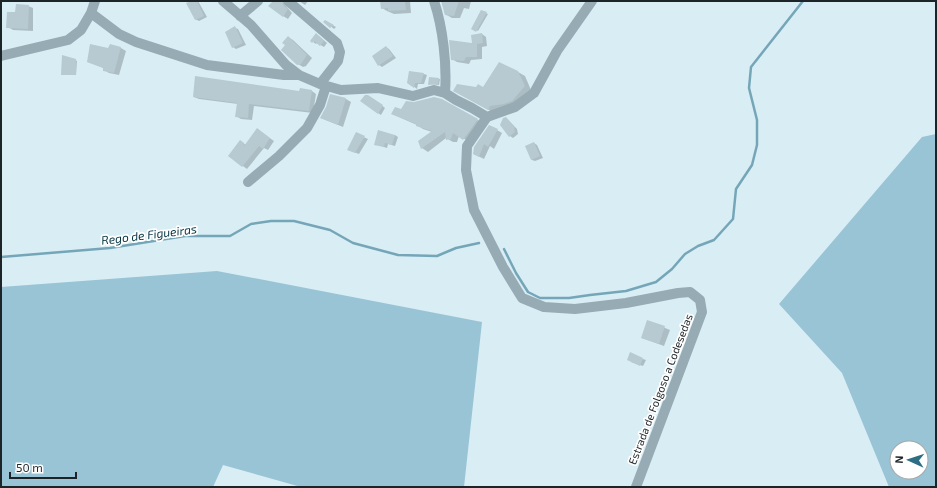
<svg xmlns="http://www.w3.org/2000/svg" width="937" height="488" viewBox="0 0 937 488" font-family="'Exo 2',sans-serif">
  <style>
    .green { fill: #99c4d5; fill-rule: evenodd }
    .shadow { fill: #0003 }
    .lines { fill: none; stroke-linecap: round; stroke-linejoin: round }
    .stream { stroke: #75a6b8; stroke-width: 2.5 }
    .building { fill: #b7cad1 }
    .minor { stroke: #96abb3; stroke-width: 10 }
    .labels { text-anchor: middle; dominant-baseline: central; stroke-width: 3.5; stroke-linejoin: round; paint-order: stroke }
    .street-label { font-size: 11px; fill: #1d2427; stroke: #fff }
    .water-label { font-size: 12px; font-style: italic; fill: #053442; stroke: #fff }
  </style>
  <rect width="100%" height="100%" fill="#d9edf5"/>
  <!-- green -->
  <path class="green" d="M 936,134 L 936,487 L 889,487 L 842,373 L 779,304 L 922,137 ZM 897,448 L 921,448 L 921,472 L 897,472 Z
    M 217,271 L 482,322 L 464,487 L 301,487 L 223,465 L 213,487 L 1,487 L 1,287 Z"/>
  <!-- shadow -->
  <path class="shadow" d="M 189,1 L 198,1 L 207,17 L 199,21 L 195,19 Z
    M 274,1 L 282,1 L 292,13 L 288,19 L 283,16 Z
    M 299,1 L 308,1 L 305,5 Z
    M 381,1 L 410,1 L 411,13 L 394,14 L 387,11 L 382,8 Z
    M 442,1 L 471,1 L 469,9 L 464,8 L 460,18 L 452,18 L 445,14 Z
    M 28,6 L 33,8 L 33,31 L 13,30 L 8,27 L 16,13 Z
    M 481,11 L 488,14 L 478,31 L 473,28 Z
    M 325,21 L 336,27 L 334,29 Z
    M 235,28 L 238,29 L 246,45 L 236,49 L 233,47 Z
    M 482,34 L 486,37 L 487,46 L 482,47 L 482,59 L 471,60 L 469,64 L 457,62 L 452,59 L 473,44 Z
    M 319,36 L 327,43 L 324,47 L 317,43 L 316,44 L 313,42 Z
    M 288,37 L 293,40 L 312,58 L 306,66 L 303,67 L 298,64 Z
    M 386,47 L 389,49 L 396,58 L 382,67 L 379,65 L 373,56 Z
    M 121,48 L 126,51 L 119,75 L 109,73 L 104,70 L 104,68 L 88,62 L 109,49 Z
    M 75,60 L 77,61 L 76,75 L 63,75 Z
    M 518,72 L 525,76 L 531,90 L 520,103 L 494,113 L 455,90 L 483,88 Z
    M 424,74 L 427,75 L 424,84 L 418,84 L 417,89 L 408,82 Z
    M 439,79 L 440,79 L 439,85 L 430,84 Z
    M 300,90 L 312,91 L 316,94 L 313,113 L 254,106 L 252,120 L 241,119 L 236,116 L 238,104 L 199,99 L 194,97 L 300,92 Z
    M 331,95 L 346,99 L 351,102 L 343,127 L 321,118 L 327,107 Z
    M 372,98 L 385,108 L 381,115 L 378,113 Z
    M 442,100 L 483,123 L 470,142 L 459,136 L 457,142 L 453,142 L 446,138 L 428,152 L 422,148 L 419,141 L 432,132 L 423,129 L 417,125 L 392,114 L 414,103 Z
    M 506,118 L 517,129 L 518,134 L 513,138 L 510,136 Z
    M 490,126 L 502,133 L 494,149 L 490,146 L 484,159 L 474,154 Z
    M 261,132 L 274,141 L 268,150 L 264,148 L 247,169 L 229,156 L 240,141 L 246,145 Z
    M 357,134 L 368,139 L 359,154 L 351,151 Z
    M 395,135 L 398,137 L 395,146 L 388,144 L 387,148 L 375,144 Z
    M 534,143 L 537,145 L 543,158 L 535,161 L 532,160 L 526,146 Z
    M 648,321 L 670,330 L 664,346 L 642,338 Z
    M 643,359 L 646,360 L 643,366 L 631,362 Z"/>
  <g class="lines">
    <!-- stream -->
    <path class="stream" d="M 504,249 L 516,273 L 528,292 L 540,298 L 569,298 L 590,295 L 626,291 L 656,282 L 672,269 L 685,254 L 698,246 L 714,240 L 733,219 L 736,189 L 752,165 L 757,145 L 757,120 L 749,88 L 751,67 L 803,1
      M 1,257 L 110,248 L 185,236 L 230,236 L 251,224 L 271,221 L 294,221 L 330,230 L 353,243 L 398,255 L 437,256 L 456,248 L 479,243"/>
  </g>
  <!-- building -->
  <path class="building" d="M 191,1 L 197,1 L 204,16 L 195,20 L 186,3 Z
    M 273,1 L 282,1 L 284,6 L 288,9 L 283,17 L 268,6 Z
    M 380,1 L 405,1 L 406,10 L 388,11 L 388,8 L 381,9 Z
    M 441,1 L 459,1 L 454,16 L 445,15 Z
    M 16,4 L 29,5 L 28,29 L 6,28 L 7,12 L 15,12 Z
    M 481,10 L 487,12 L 476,32 L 471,29 Z
    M 325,20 L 334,25 L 330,28 L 323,22 Z
    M 235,26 L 243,43 L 232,48 L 225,32 Z
    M 316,33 L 324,41 L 320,46 L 314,41 L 312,43 L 310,41 Z
    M 482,33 L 483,43 L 477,44 L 477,57 L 466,57 L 464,61 L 451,60 L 449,40 L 472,43 L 471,35 Z
    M 288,36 L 307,55 L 301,64 L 297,65 L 281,50 L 285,45 L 282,43 Z
    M 90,44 L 108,48 L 110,44 L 121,47 L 114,73 L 103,71 L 103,68 L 87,62 Z
    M 386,46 L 393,56 L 378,66 L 372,56 Z
    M 62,55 L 76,59 L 76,75 L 61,75 Z
    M 499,62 L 518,71 L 525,86 L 512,101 L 504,104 L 490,106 L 488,110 L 453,91 L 457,84 L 476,87 L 478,84 L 483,87 Z
    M 409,71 L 424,73 L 421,83 L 415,83 L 414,88 L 407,83 Z
    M 195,76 L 299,91 L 300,88 L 312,90 L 309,111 L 249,104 L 248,118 L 235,117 L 237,103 L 193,97 Z
    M 429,77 L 439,78 L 438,84 L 428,85 Z
    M 330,94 L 346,98 L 338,125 L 320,118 L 326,107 Z
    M 365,95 L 368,95 L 383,105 L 378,114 L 360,101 Z
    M 434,97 L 442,99 L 478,119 L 463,140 L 453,133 L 451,139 L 446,140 L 445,132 L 421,149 L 418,141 L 432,131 L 416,126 L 416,124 L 391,114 L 395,107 L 401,109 L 406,101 L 414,102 Z
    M 506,117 L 514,126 L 515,132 L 509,137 L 500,125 L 503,118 Z
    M 489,125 L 498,129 L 488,147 L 484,144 L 479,157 L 473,154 L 474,147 Z
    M 257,128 L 270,138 L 263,149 L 259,146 L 242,167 L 228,156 L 240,140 L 244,143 L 244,146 Z
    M 378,130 L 395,135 L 392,145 L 385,143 L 384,147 L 374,145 Z
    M 356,132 L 365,136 L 355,153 L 347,150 Z
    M 534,142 L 540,156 L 531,160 L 525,146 Z
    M 647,320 L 665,326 L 659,344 L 641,338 Z
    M 630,352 L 643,358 L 640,366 L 627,360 Z"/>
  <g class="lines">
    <!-- minor -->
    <path class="minor" d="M 223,1 L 251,25 L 286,65 L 299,75 L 320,84 L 341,90 L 378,88 L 413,96 L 434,90 L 445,93 L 456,100 L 472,108 L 487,117
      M 288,1 L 337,43 L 340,52 L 338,61 L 320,84
      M 434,1 C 443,28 447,64 445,93
      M 91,13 L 119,34 L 136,42 L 207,65 L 284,75 L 299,75
      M 240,16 L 258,1
      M 1,56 L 68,40 L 81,30 L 91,13 L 95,1
      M 487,117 L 467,146 L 466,170 L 474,210 L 503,267 L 522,298 L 544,307 L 575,309 L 626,303 L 678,293 L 690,292 L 700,300 L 702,312 L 636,487
      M 487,117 L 515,107 L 534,93 L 557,51 L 592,1
      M 248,182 L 279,156 L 307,128 L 320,105 L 326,86"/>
  </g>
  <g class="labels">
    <!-- street labels -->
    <g class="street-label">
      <text transform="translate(660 389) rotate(-69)">Estrada de Folgoso a Codesedas</text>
    </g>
    <!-- water labels -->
    <g class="water-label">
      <text transform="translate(149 234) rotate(-7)">Rego de Figueiras</text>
    </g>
  </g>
  <!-- border -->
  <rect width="937" height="488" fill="none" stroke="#1d2427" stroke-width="4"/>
  <!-- north arrow -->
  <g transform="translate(909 460) rotate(273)"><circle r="19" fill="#ffffff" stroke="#a5a7a9"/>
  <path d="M0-3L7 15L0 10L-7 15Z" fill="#2e6e82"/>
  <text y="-6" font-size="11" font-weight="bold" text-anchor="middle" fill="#1d2427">N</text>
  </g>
  <!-- scale -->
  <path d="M10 472v6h66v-6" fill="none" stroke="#1d2427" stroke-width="2"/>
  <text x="16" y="472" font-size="12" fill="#1d2427" stroke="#ffffff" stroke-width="3" paint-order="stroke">50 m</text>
</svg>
